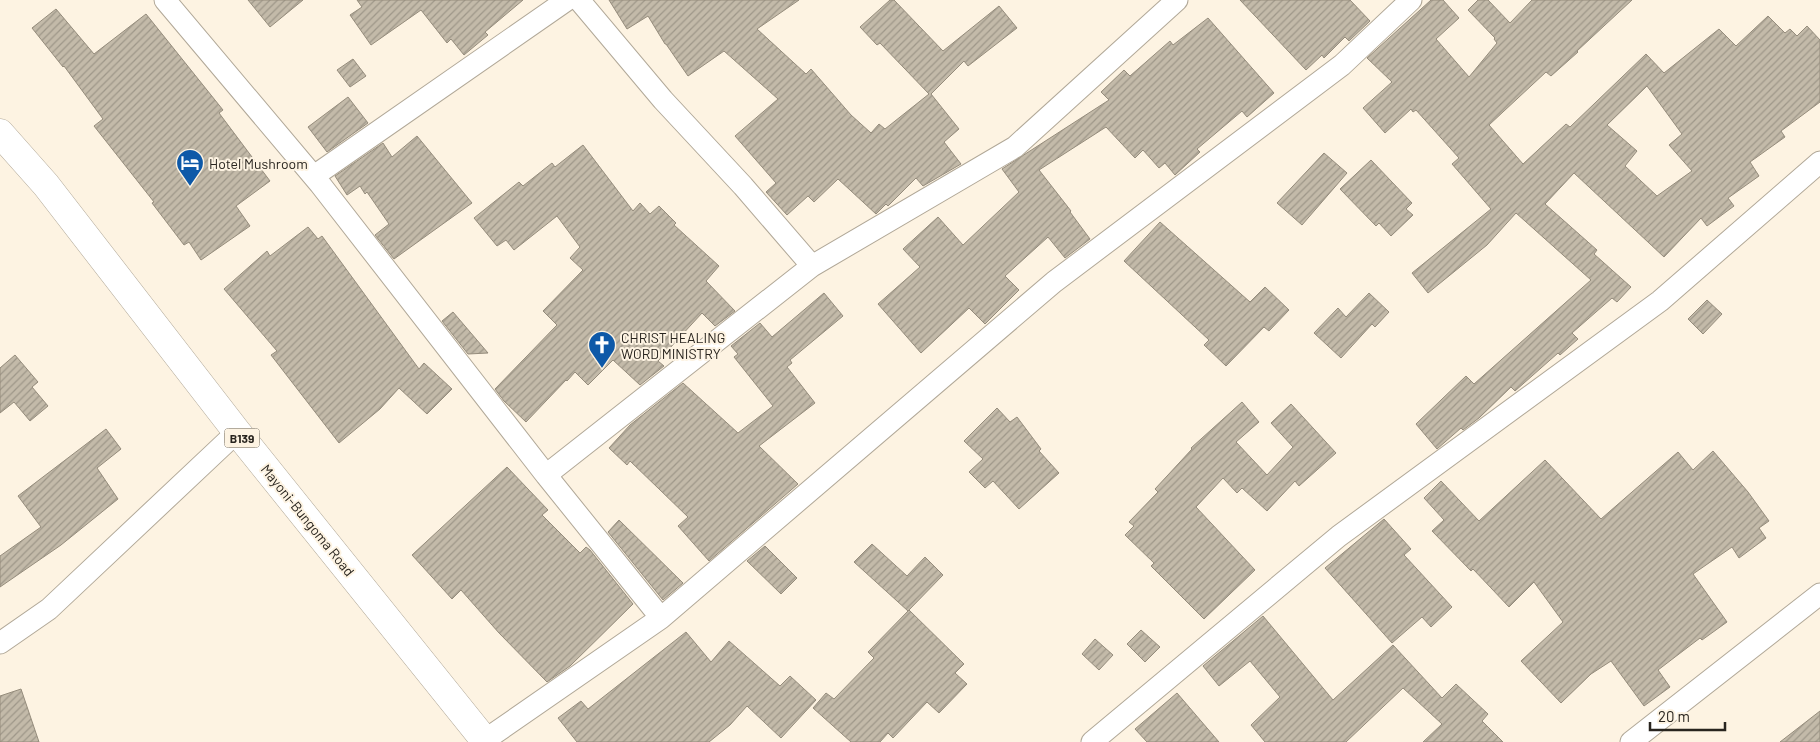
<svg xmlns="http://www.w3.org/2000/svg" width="1820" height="742" viewBox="0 0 1820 742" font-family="Barlow,sans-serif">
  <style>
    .building { fill: url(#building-hatch); stroke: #958c7c; fill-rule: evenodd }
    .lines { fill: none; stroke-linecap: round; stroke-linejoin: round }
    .street-casing { stroke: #b1a898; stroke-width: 23 }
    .primary-casing { stroke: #b1a898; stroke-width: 29 }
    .street { stroke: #fff; stroke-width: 21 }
    .primary { stroke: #fff; stroke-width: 28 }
    .labels { text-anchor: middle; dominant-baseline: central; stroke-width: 4; stroke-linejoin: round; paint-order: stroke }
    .shield { fill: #fdf3e2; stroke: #686259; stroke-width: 1 }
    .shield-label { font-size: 12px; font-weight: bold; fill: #28241e }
    .poi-label { font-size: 14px; fill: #28241e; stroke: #fdf3e2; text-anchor: start }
    .street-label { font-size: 14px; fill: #28241e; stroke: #fdf3e2 }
  </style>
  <defs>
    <pattern id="building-hatch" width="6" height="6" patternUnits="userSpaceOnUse" patternTransform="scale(1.25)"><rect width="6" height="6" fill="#c3baa9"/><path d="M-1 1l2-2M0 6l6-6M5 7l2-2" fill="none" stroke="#9e9789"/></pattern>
  </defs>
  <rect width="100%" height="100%" fill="#fdf3e2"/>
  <!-- building -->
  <path class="building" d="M 248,0 L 303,0 L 270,27 Z
    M 357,0 L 523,0 L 485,32 L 488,35 L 464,55 L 451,39 L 447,43 L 421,10 L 371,45 L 350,15 L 362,7 Z
    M 609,0 L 799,0 L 757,29 L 806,74 L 811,69 L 851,115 L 871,133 L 879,124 L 885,129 L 929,94 L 880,43 L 877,45 L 860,27 L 890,0 L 894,0 L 943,51 L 999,6 L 1017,28 L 968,66 L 964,61 L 931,94 L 959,129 L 944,142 L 961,164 L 923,186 L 916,178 L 888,206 L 886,204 L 876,214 L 838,179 L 814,202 L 808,196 L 787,215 L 766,192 L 776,183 L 735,136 L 778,99 L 724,51 L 688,76 L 666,44 L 665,44 L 648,16 L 627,29 Z
    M 1240,0 L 1350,0 L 1370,21 L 1349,41 L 1345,37 L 1324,58 L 1322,55 L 1306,70 Z
    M 1431,0 L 1443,0 L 1459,18 L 1436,39 L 1469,77 L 1497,43 L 1494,39 L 1495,38 L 1468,10 L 1478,0 L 1488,0 L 1510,23 L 1532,0 L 1632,0 L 1577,51 L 1578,52 L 1551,76 L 1546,72 L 1489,125 L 1523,164 L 1566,124 L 1570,127 L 1646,54 L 1664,73 L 1719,29 L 1736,46 L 1768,16 L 1785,33 L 1790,29 L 1797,36 L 1807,26 L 1820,40 L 1820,102 L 1781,131 L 1785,137 L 1750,162 L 1759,176 L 1728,198 L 1734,206 L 1707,226 L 1701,218 L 1664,257 L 1574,173 L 1545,204 L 1597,250 L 1594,254 L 1631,287 L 1617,302 L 1612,298 L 1572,333 L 1578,339 L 1560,355 L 1558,353 L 1515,391 L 1511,387 L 1479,418 L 1463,430 L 1461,428 L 1437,449 L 1416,424 L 1466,376 L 1474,384 L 1591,280 L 1516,213 L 1487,245 L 1428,293 L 1412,273 L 1491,209 L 1452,164 L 1459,158 L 1416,110 L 1413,112 L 1411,109 L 1385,133 L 1363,108 L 1392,82 L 1367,58 ZM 1647,86 L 1682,134 L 1669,145 L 1692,171 L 1657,196 L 1625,166 L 1637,151 L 1607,125 Z
    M 56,9 L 94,54 L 146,14 L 223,110 L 219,113 L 270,181 L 236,206 L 250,226 L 201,260 L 189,242 L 184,245 L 152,203 L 154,202 L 94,126 L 103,119 L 64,66 L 63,67 L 32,28 Z
    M 1208,18 L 1274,93 L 1247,117 L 1242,111 L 1197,149 L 1200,152 L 1175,175 L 1165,163 L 1159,168 L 1143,150 L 1135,158 L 1106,127 L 1039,170 L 1071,211 L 1070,212 L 1090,239 L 1065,258 L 1048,237 L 1005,276 L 1019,290 L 985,324 L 969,308 L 921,353 L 878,304 L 920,267 L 903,249 L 938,217 L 963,245 L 1019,192 L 1002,169 L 1109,100 L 1101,92 L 1124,70 L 1130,76 L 1170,41 L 1173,45 Z
    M 353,59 L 366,76 L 350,87 L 337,70 Z
    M 348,97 L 368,123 L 327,152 L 308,127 Z
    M 417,136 L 472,203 L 394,259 L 375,235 L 389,224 L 367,192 L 365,194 L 360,186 L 347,195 L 335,176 L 383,143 L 392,157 Z
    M 583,145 L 633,211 L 640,203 L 650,214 L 659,206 L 676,223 L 674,225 L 719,266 L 706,281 L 735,311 L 715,326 L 702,313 L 658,361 L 664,366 L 640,385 L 613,360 L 588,385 L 575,372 L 567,381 L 566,380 L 526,422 L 504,401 L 495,389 L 557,325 L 543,311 L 583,270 L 570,258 L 580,247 L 557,216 L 514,250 L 506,240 L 497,246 L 474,218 L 519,182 L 523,186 L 552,163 L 555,167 Z
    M 1324,153 L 1347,173 L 1302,225 L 1277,203 Z
    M 1371,160 L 1412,203 L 1406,209 L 1413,215 L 1391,236 L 1379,223 L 1376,226 L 1340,189 Z
    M 1160,222 L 1250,302 L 1265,287 L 1289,310 L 1269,331 L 1264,327 L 1226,366 L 1204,345 L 1209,340 L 1124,261 Z
    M 308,227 L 318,239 L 322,236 L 419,369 L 424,363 L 452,389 L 427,414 L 399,388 L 380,409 L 339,443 L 271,355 L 277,351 L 224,289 L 267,251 L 270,256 Z
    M 824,293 L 843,316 L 790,360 L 792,363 L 787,367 L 815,403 L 759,446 L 798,484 L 709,561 L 678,526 L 688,517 L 630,461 L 627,465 L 609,448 L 630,425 L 683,383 L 738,433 L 773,406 L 734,357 L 738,354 L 731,346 L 760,323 L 772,337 Z
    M 1369,293 L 1389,312 L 1375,327 L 1372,324 L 1341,358 L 1314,333 L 1338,308 L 1346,317 Z
    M 1707,300 L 1722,314 L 1703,334 L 1688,319 Z
    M 453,312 L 488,353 L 468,354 L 442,321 Z
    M 15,355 L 38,382 L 32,387 L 48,406 L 30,421 L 14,402 L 0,413 L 0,368 Z
    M 1242,402 L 1259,422 L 1236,442 L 1267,475 L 1293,447 L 1271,423 L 1291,404 L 1336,453 L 1299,486 L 1295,481 L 1267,511 L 1242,488 L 1237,493 L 1223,478 L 1196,507 L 1255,570 L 1204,619 L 1151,566 L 1154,563 L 1125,535 L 1134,526 L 1129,522 L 1158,492 L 1155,489 L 1192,449 L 1191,448 Z
    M 997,408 L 1010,422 L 1017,417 L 1041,449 L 1039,451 L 1059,473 L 1019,509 L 993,481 L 985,488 L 969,472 L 983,459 L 964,441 Z
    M 106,429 L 121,449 L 97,468 L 118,499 L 61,545 L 0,587 L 0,556 L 41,527 L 18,496 Z
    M 1713,451 L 1748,492 L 1769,521 L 1759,528 L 1766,538 L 1739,558 L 1732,547 L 1693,574 L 1727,622 L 1702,640 L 1700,638 L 1658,670 L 1670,687 L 1644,706 L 1611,661 L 1591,674 L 1561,703 L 1521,661 L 1563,622 L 1534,582 L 1509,607 L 1473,569 L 1471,571 L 1432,531 L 1444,520 L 1424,498 L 1441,481 L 1479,521 L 1545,460 L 1601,519 L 1678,452 L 1693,470 Z
    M 507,467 L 548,510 L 542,515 L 580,553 L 586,547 L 590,550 L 633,604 L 570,666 L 547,682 L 499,633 L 461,590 L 452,599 L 412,555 Z
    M 1384,519 L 1411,549 L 1404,555 L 1452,607 L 1431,627 L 1422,617 L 1392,643 L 1325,568 Z
    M 619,520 L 683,583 L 663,600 L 608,532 Z
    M 872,544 L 907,576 L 925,557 L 943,575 L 908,611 L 854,562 Z
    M 765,546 L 797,578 L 781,594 L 747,561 Z
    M 909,610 L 964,664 L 955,673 L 967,684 L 939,713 L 927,702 L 893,738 L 888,733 L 880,742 L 851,742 L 813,708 L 826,693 L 834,699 L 874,658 L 868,652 Z
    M 1263,616 L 1333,700 L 1393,645 L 1442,698 L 1456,684 L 1488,714 L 1482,721 L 1503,742 L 1423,742 L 1442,724 L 1403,688 L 1346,742 L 1265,742 L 1251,725 L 1280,697 L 1250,661 L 1219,686 L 1203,666 Z
    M 1141,630 L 1160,647 L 1145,662 L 1127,644 Z
    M 686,632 L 711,662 L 729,641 L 780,686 L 790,676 L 816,700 L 781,738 L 747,706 L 730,725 L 709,742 L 577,742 L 558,718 L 581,701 L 588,709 Z
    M 1095,639 L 1113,655 L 1099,670 L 1082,654 Z
    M 21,689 L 39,742 L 0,742 L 0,696 Z
    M 1177,693 L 1219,742 L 1147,742 L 1135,729 Z
    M 1820,711 L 1820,742 L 1780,742 Z"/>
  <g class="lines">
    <defs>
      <path id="street" d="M 165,0 L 320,184 L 546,475 L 812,266 L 1015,147 L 1177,0
        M 579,0 L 663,100 L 743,186 L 812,266
        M 314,176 L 567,0
        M 546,475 L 661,618
        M 0,643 L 49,609 L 237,432
        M 485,740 L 661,618 L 1054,282 L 1342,65 L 1411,0
        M 1092,742 L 1339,536 L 1660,301 L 1820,162
        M 1631,742 L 1820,594"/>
      <path id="primary" d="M 0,133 L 46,185 L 237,432 L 486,742"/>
    </defs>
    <!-- street casing -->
    <use href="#street" class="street-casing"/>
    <!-- primary casing -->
    <use href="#primary" class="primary-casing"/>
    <!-- street -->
    <use href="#street" class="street"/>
    <!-- primary -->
    <use href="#primary" class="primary"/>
  </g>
  <!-- icons -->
  <defs>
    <symbol id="hotel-pin" viewBox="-11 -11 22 30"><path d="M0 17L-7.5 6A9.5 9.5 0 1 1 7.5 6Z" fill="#0e59a8" stroke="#fdf3e2"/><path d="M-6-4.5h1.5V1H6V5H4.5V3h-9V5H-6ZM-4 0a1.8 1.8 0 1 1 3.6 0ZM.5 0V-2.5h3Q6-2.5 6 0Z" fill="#fff"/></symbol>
    <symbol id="church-pin" viewBox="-11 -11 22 30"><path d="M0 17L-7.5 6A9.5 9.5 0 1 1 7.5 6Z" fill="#0e59a8" stroke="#fdf3e2"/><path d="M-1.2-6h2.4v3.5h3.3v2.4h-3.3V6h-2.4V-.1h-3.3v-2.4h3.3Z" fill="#fff"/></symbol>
  </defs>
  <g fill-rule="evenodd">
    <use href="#hotel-pin" x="174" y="147" width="32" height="43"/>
    <use href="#church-pin" x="586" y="329" width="32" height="43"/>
  </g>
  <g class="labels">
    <!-- shield labels -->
    <rect class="shield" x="224.5" y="428.5" width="35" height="19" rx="4"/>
    <g class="shield-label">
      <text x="242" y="438">B139</text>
    </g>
    <!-- poi labels -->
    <g class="poi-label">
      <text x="209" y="163">Hotel Mushroom</text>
      <text x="621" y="337">CHRIST HEALING<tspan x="621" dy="16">WORD MINISTRY</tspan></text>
    </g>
    <!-- street labels -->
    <g class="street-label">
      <text transform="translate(308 520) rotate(51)">Mayoni-Bungoma Road</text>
    </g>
  </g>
  <!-- scale -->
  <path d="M1650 722v8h75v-8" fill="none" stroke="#28241e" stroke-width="2.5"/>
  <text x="1658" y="722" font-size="15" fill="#28241e" stroke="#fdf3e2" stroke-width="4" paint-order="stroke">20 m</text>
</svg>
